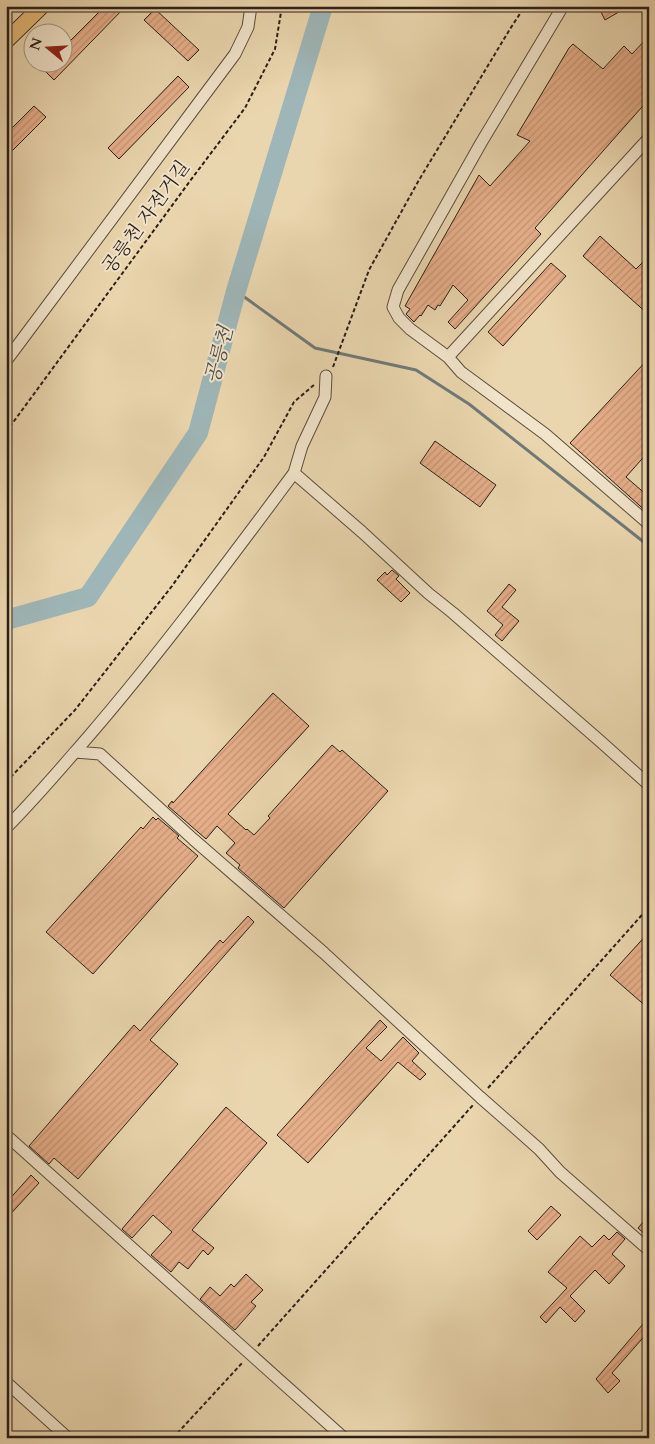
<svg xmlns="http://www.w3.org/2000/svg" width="655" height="1444" viewBox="0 0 655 1444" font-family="Cardo,'Noto Serif KR',serif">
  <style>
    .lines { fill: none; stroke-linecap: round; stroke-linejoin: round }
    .stream { stroke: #707a78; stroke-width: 3 }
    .river { stroke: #9eb6b7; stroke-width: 20 }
    .building { fill: url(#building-hatch); stroke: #2b1f1a }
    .minor-casing { stroke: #5b4d3f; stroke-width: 13 }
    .major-casing { stroke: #2b1f1a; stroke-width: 17 }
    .path { stroke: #2b1f1a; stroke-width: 2; stroke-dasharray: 4 2.5; stroke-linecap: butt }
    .minor { stroke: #f1e4ca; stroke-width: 11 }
    .major { stroke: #e5bb77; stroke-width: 15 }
    .labels { text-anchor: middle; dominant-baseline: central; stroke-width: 4; stroke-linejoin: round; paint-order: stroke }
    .street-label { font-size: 19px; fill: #2b1f1a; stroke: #f1e4ca }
    .water-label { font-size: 20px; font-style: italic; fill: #4e4c49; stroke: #f1e4ca }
  </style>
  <defs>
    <pattern id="building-hatch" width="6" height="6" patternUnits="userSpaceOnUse" patternTransform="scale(1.25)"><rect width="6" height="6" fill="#e6af8a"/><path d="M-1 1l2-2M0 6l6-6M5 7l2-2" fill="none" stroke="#c59676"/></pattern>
  </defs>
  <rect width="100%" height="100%" fill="#ead6ae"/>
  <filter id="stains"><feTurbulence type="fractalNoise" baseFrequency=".004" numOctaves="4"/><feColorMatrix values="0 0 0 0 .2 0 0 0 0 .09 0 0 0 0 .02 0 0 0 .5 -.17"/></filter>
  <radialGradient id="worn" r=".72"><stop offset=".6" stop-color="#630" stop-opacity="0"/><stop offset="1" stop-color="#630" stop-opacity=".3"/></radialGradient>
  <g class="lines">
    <!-- stream -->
    <path class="stream" d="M 236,291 L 315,348 L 416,370 L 469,404 L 645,543 L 649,544"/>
    <!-- river -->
    <path class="river" d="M 6,620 L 88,597 L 198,433 L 236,291 L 323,6"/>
  </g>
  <!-- building -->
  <path class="building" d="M 105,6 L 126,6 L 54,80 L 43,69 L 49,62 L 62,62 L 62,49 Z
    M 598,6 L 629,6 L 605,20 Z
    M 155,9 L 199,50 L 188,61 L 144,20 Z
    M 649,36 L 649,99 L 535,228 L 541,234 L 455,329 L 448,322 L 468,300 L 453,285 L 440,306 L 438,305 L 435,310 L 428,305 L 421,316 L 420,315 L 414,322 L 406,314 L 410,309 L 405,306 L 479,175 L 490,186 L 530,141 L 517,135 L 569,48 L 573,44 L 603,69 L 624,46 L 632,54 Z
    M 178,76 L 189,87 L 119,159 L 108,148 Z
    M 34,106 L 46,117 L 6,157 L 6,134 Z
    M 600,236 L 636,269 L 649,256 L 649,315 L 583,256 Z
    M 551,263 L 566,276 L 503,346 L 488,332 Z
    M 649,358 L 649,451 L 626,477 L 649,497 L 649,514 L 570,443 Z
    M 435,441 L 496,485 L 480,507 L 420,463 Z
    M 392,570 L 399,576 L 396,579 L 410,593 L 401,602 L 377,580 L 385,572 L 387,575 Z
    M 509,584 L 516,590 L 502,607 L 519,621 L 502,641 L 495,635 L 503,625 L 487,611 Z
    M 273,693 L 309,726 L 228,814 L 246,830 L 247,829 L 254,835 L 270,818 L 268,816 L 332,745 L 340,752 L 342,750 L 388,791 L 284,908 L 238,868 L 240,865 L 226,853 L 235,843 L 217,826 L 206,839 L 168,806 L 172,801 L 173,803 Z
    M 153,817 L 156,820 L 158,818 L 179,836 L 177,838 L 198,856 L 93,974 L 46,932 L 141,827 L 143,829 Z
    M 248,916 L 254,922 L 150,1040 L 178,1064 L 78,1179 L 54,1158 L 49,1164 L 29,1146 L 134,1025 L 140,1031 L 220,940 L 223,943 Z
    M 649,932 L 649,1009 L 610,975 Z
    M 380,1020 L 387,1027 L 366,1048 L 381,1061 L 403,1037 L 419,1053 L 412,1061 L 426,1074 L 420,1080 L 398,1062 L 308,1163 L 277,1135 Z
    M 226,1107 L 267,1143 L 192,1230 L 214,1248 L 208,1255 L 203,1250 L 188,1269 L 179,1262 L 171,1272 L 151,1255 L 172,1232 L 153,1215 L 132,1238 L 122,1229 Z
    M 31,1175 L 39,1183 L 6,1219 L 6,1203 Z
    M 551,1206 L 561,1215 L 537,1240 L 528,1231 Z
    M 644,1221 L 649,1225 L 649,1238 L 638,1228 Z
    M 617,1232 L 625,1239 L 612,1254 L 625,1266 L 609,1284 L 595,1270 L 570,1296 L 585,1311 L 575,1322 L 560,1307 L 546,1323 L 540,1317 L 567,1288 L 548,1272 L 580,1236 L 592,1247 L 604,1235 L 609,1240 Z
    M 246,1274 L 263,1290 L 251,1302 L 256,1306 L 235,1330 L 200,1299 L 210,1287 L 220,1296 L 231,1284 L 234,1287 Z
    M 649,1317 L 649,1331 L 612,1373 L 620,1381 L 608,1393 L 596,1379 Z"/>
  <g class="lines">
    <defs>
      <path id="minor" d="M 563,6 L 481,143 L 398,290 L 393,307 L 399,318 L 410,329 L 448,357 L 461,372 L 545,434 L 649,524
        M 448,357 L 649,138
        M 6,361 L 235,54 L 248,27 L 251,6
        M 294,473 L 362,532 L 428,593 L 453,613 L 600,741 L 649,785
        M 75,752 L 100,754 L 193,839 L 324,953 L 480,1097 L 539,1149 L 560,1172 L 649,1250
        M 6,828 C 35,799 61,768 88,737 C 161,652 227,563 294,473 L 302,446 L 325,397 L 326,376
        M 6,1135 L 344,1438
        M 6,1382 L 68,1438"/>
      <path id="major" d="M 6,41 L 42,6"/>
    </defs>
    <!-- minor casing -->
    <use href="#minor" class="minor-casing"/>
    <!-- major casing -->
    <use href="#major" class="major-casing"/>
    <!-- path -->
    <path class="path" d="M 333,367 L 369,270 L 419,180 L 510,29 L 525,6
      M 6,432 L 190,181 L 245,108 L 275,49 L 282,6
      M 6,782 L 75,710 L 172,586 L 264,457 L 294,402 L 315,384
      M 488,1088 L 649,907
      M 258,1346 L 473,1105
      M 173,1438 L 243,1362"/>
    <!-- minor -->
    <use href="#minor" class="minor"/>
    <!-- major -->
    <use href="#major" class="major"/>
  </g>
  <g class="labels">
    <!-- street labels -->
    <g class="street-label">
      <text transform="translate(146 217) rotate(-54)">공릉천 자전거길</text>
    </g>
    <!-- water labels -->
    <g class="water-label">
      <text transform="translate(219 355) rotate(-75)">공릉천</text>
    </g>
  </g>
  <!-- margin -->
  <rect width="655" height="1444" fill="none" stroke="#ead6ae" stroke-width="25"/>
  <rect x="8" y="8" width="640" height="1429" fill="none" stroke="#2b1f1a" stroke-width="2.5"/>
  <rect x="12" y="12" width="630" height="1419" fill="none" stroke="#2b1f1a"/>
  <!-- north arrow -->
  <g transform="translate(48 48) rotate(288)"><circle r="24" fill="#f1e4ca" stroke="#a29584"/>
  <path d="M0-4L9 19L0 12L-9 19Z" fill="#8f2418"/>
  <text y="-8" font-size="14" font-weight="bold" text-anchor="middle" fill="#2b1f1a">N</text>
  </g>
  <rect width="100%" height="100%" filter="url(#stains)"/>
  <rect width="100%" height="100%" fill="url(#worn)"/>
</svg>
